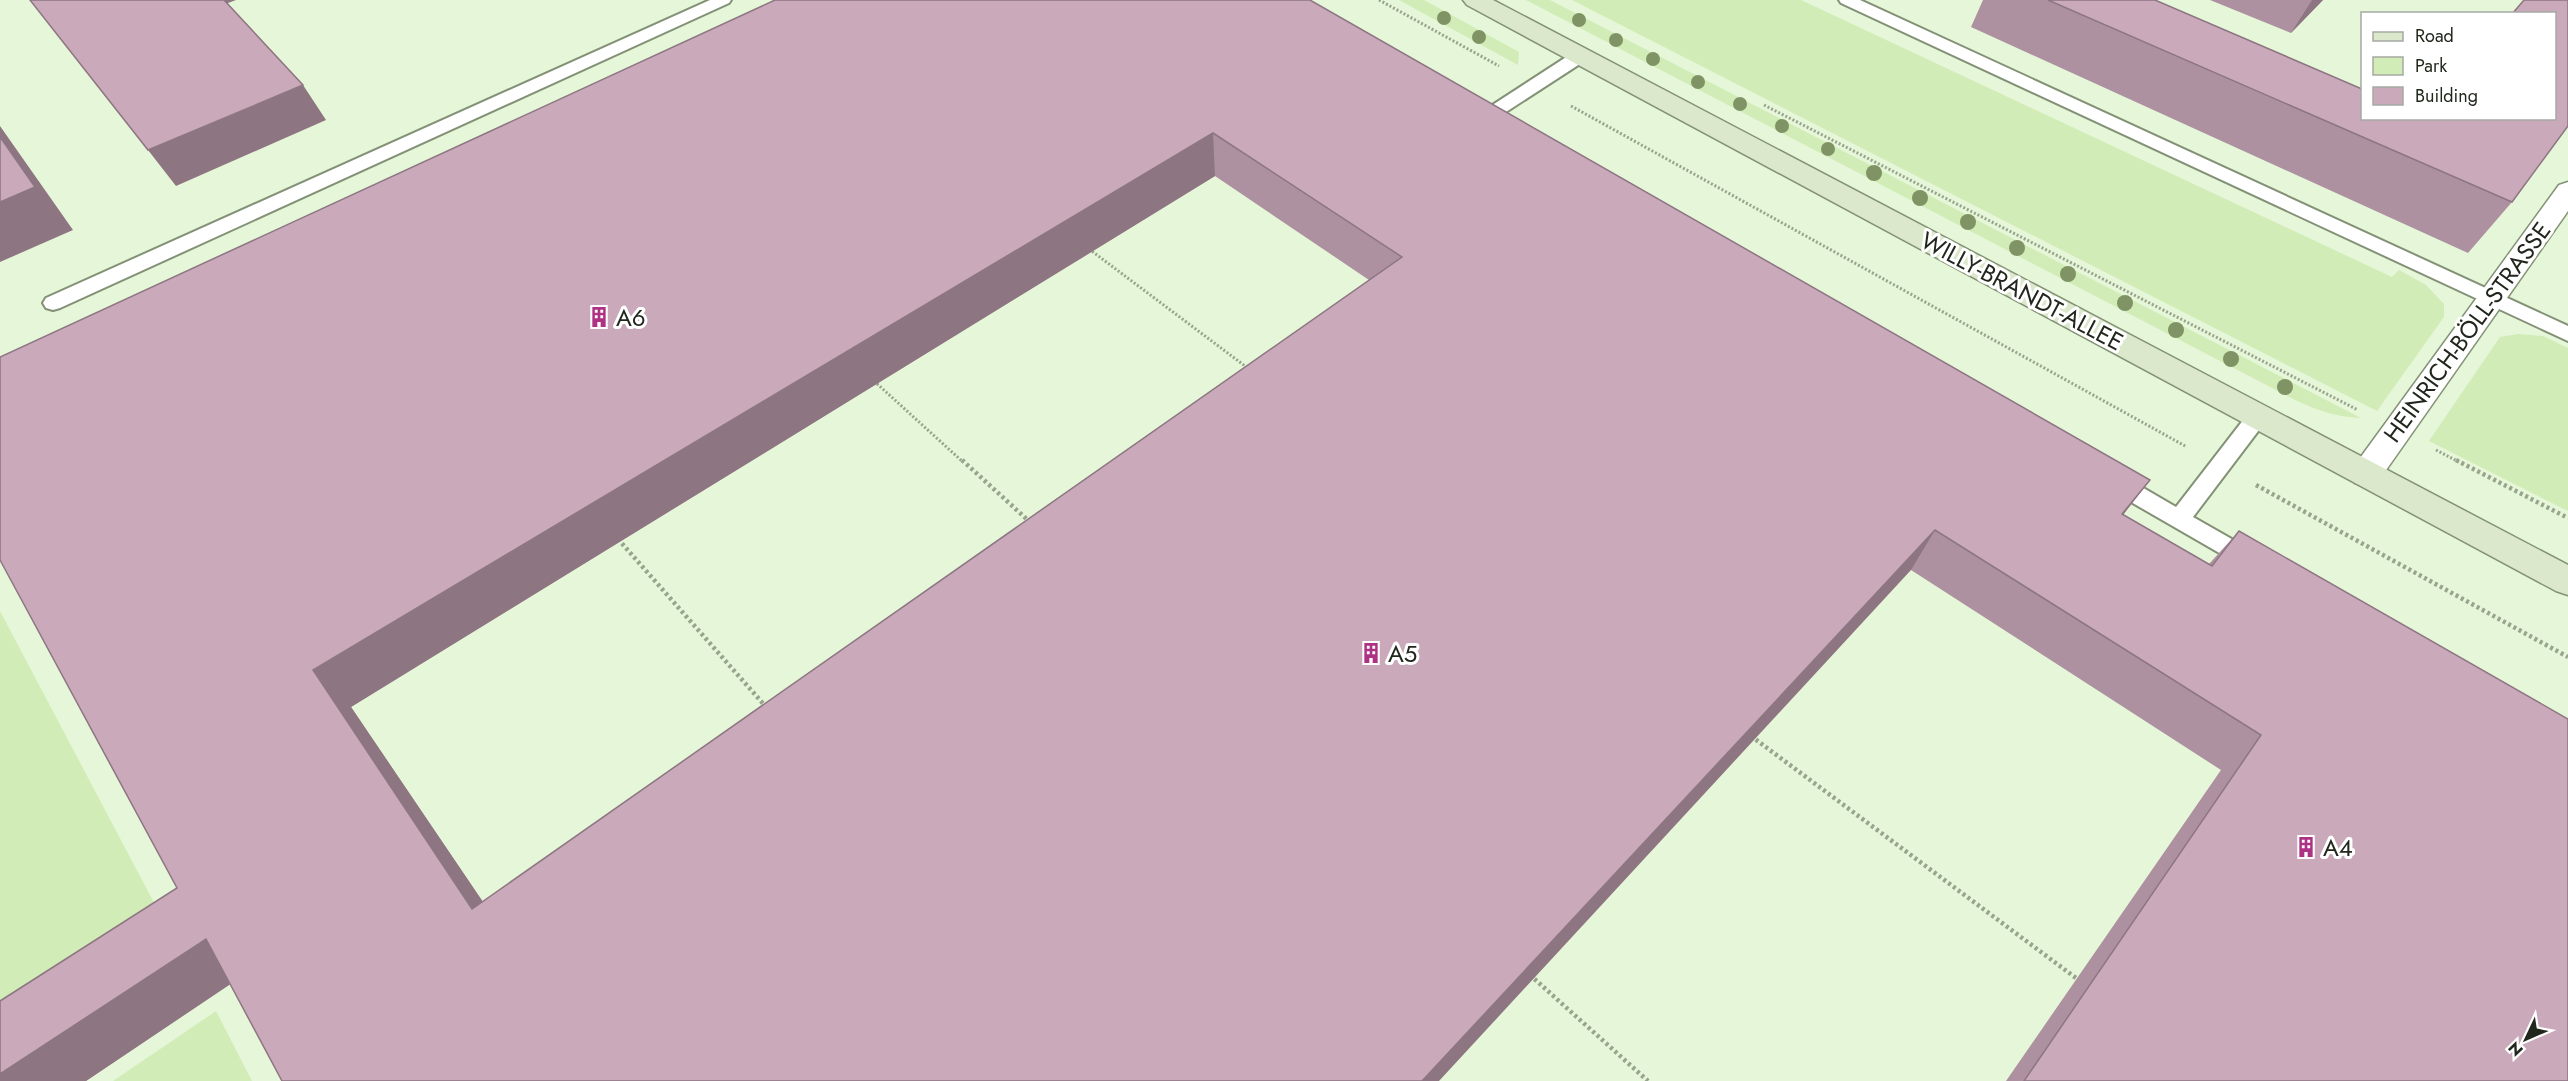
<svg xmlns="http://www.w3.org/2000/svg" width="2568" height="1081" viewBox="0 0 2568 1081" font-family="Jost,sans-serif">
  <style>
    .green { fill: #d1ecb7 }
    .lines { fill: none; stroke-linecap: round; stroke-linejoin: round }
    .lane-casing { stroke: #839176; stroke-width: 4 }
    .street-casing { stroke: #839176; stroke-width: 3 }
    .secondary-casing { stroke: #839176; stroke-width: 3 }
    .path-far1 { stroke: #98a48d; stroke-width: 3; stroke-dasharray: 2 2; stroke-linecap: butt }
    .path { stroke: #98a48d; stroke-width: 4.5; stroke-dasharray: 3 3; stroke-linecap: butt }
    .lane { fill: #fff; fill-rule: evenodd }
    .street { fill: #fff; fill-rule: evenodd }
    .secondary { fill: #dbe8cb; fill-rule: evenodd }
    .tree { fill: #7f9364 }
    .wall { fill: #ad91a0; fill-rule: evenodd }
    .shaded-wall { fill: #8d7682 }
    .building { fill: #c9a9ba; stroke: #8d7682; stroke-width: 1.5; fill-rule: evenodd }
    .labels { text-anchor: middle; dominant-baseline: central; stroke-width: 6; stroke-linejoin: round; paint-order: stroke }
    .street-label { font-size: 24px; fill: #21271c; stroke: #fff }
    .poi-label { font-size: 24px; fill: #21271c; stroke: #fff; text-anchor: start }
  </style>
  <rect width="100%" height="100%" fill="#e6f6d8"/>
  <!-- green -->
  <path class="green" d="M 1399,0 L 1424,0 L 1519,52 L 1518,65 Z
    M 1526,0 L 1550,0 L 2361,418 C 2336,417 2317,410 2295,400 Z
    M 1572,0 L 1801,0 L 2392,277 L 2399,270 L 2426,285 L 2444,304 L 2444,317 L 2377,411 Z
    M 2518,334 L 2543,336 L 2568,348 L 2568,511 L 2429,441 L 2500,337 Z
    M 0,611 L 170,933 L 0,1043 Z
    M 216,1011 L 252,1081 L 113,1081 Z"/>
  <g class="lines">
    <defs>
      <path id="lane" d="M 710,0 L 731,0 L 729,3 L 60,308 L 53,310 L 46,308 L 43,303 L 46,298 Z
        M 1839,0 L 1860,0 L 2568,326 L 2568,341 L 1841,3 Z
        M 1580,51 L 1588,56 L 1586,60 L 1489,123 L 1477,123 L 1474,119 L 1477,115 L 1574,52 Z
        M 2258,408 L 2265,410 L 2269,416 L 2265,422 L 2193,517 L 2258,554 L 2261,560 L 2258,566 L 2250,569 L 2242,566 L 2105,487 L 2102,481 L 2105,475 L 2113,473 L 2121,475 L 2176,507 L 2251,410 Z"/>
      <path id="street" d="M 2568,182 L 2568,211 L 2377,483 L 2366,486 L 2355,483 L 2350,474 L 2355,465 L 2559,185 Z"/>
      <path id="secondary" d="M 1463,0 L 1493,0 L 2568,565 L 2568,595 L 2556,591 L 1467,5 Z"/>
    </defs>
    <!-- lane casing -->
    <use href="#lane" class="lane-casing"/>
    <!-- street casing -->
    <use href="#street" class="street-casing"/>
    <!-- secondary casing -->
    <use href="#secondary" class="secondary-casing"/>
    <!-- path-far1 -->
    <path class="path-far1" d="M 1379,0 L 1499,66
      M 1764,105 L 2358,410
      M 1571,106 L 2187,447
      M 1089,249 L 1249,369
      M 874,381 L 963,462
      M 2436,450 L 2459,462"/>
    <!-- path -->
    <path class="path" d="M 962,460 L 1031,523
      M 2456,460 L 2568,518
      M 2256,485 L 2568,657
      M 618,539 L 766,707
      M 1751,736 L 2080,981
      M 1530,975 L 1648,1081"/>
    <!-- lane -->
    <use href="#lane" class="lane"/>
    <!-- street -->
    <use href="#street" class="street"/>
    <!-- secondary -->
    <use href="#secondary" class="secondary"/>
  </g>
  <!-- trees -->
  <g class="tree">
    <circle cx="1444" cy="18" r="7"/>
    <circle cx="1579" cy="20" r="7"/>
    <circle cx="1479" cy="37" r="7"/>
    <circle cx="1616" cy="40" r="7"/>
    <circle cx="1653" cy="59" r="7"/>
    <circle cx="1698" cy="82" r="7"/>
    <circle cx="1740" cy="104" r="7"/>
    <circle cx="1782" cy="126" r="7"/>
    <circle cx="1828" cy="149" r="7"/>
    <circle cx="1874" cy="173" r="8"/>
    <circle cx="1920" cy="198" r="8"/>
    <circle cx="1968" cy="222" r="8"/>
    <circle cx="2017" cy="248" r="8"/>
    <circle cx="2068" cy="274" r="8"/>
    <circle cx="2125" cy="303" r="8"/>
    <circle cx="2176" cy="330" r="8"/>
    <circle cx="2231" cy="359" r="8"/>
    <circle cx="2285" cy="387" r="8"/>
  </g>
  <!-- wall -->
  <path class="wall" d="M 1310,0 L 2150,480 L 2123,515 L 2209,564 L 2239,531 L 2568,1081 L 2006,1081 L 2221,770 L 1911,570 L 230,984 L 86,1081 L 0,1081 L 177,888 L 0,560 ZM 1215,176 L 1369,280 L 483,902 L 351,707 Z
    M 1983,0 L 2155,0 L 2512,202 L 2468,253 L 1971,27 Z
    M 2210,0 L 2323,0 L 2291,33 Z"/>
  <!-- shaded-wall -->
  <path class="shaded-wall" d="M 215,0 L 236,0 L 220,6 Z
    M 2312,0 L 2323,0 L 2291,33 Z
    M 303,85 L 326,120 L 176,186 L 148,150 Z
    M 0,126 L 73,230 L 0,262 Z
    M 1213,133 L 1215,176 L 351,707 L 508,939 L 472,909 L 313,670 Z
    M 2150,480 L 2119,520 L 2122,514 Z
    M 1935,530 L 1911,570 L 1439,1081 L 1422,1081 Z
    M 206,939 L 253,969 L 86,1081 L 0,1081 L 0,1074 Z"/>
  <!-- building -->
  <path class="building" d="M 30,0 L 224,0 L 303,85 L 148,150 Z
    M 775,0 L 1310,0 L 2150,480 L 2122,514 L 2212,566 L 2239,531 L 2568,719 L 2568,1081 L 2024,1081 L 2261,735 L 1935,530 L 1422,1081 L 282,1081 L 206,939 L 0,1074 L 0,1001 L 177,888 L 0,560 L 0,357 ZM 1213,133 L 1402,257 L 472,909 L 313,670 Z
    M 2048,0 L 2155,0 L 2362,89 L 2362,118 L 2554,118 L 2554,14 L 2512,14 L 2524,0 L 2568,0 L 2568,126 L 2512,202 Z
    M 0,137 L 35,187 L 0,202 Z"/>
  <!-- icons -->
  <defs>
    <symbol id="building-bare" viewBox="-9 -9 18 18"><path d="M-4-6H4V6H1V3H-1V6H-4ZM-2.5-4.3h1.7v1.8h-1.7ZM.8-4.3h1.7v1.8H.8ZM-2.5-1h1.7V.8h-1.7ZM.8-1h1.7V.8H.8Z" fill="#ae3283" stroke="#fff" stroke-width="2.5" paint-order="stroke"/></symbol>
  </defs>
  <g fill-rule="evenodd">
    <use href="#building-bare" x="584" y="302" width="30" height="30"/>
    <use href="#building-bare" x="1356" y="638" width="30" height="30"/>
    <use href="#building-bare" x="2291" y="832" width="30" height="30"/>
  </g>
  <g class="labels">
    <!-- street labels -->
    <g class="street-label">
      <text transform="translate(2022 291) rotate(28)">WILLY-BRANDT-ALLEE</text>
      <text transform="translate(2467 332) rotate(-54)">HEINRICH-BÖLL-STRASSE</text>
    </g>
    <!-- poi labels -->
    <g class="poi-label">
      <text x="616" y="317">A6</text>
      <text x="1388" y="653">A5</text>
      <text x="2323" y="847">A4</text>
    </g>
  </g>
  <!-- legend -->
  <rect x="2361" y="12" width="195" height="108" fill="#ffffff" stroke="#a6a9a4" stroke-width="1.5"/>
  <rect x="2373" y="32" width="30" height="9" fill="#dbe8cb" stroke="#a6a9a4" stroke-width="1.5"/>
  <text x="2415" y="42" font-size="18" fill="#21271c">Road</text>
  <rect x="2373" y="57" width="30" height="18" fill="#d1ecb7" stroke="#a6a9a4" stroke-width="1.5"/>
  <text x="2415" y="72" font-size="18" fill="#21271c">Park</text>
  <rect x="2373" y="87" width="30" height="18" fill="#c9a9ba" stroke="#a6a9a4" stroke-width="1.5"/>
  <text x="2415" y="102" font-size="18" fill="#21271c">Building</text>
  <!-- north arrow -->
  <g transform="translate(2526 1039) rotate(226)" stroke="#ffffff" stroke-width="4.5" paint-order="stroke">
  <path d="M0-4.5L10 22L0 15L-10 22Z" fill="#21271c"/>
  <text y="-9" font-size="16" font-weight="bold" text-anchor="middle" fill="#21271c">N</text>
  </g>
</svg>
